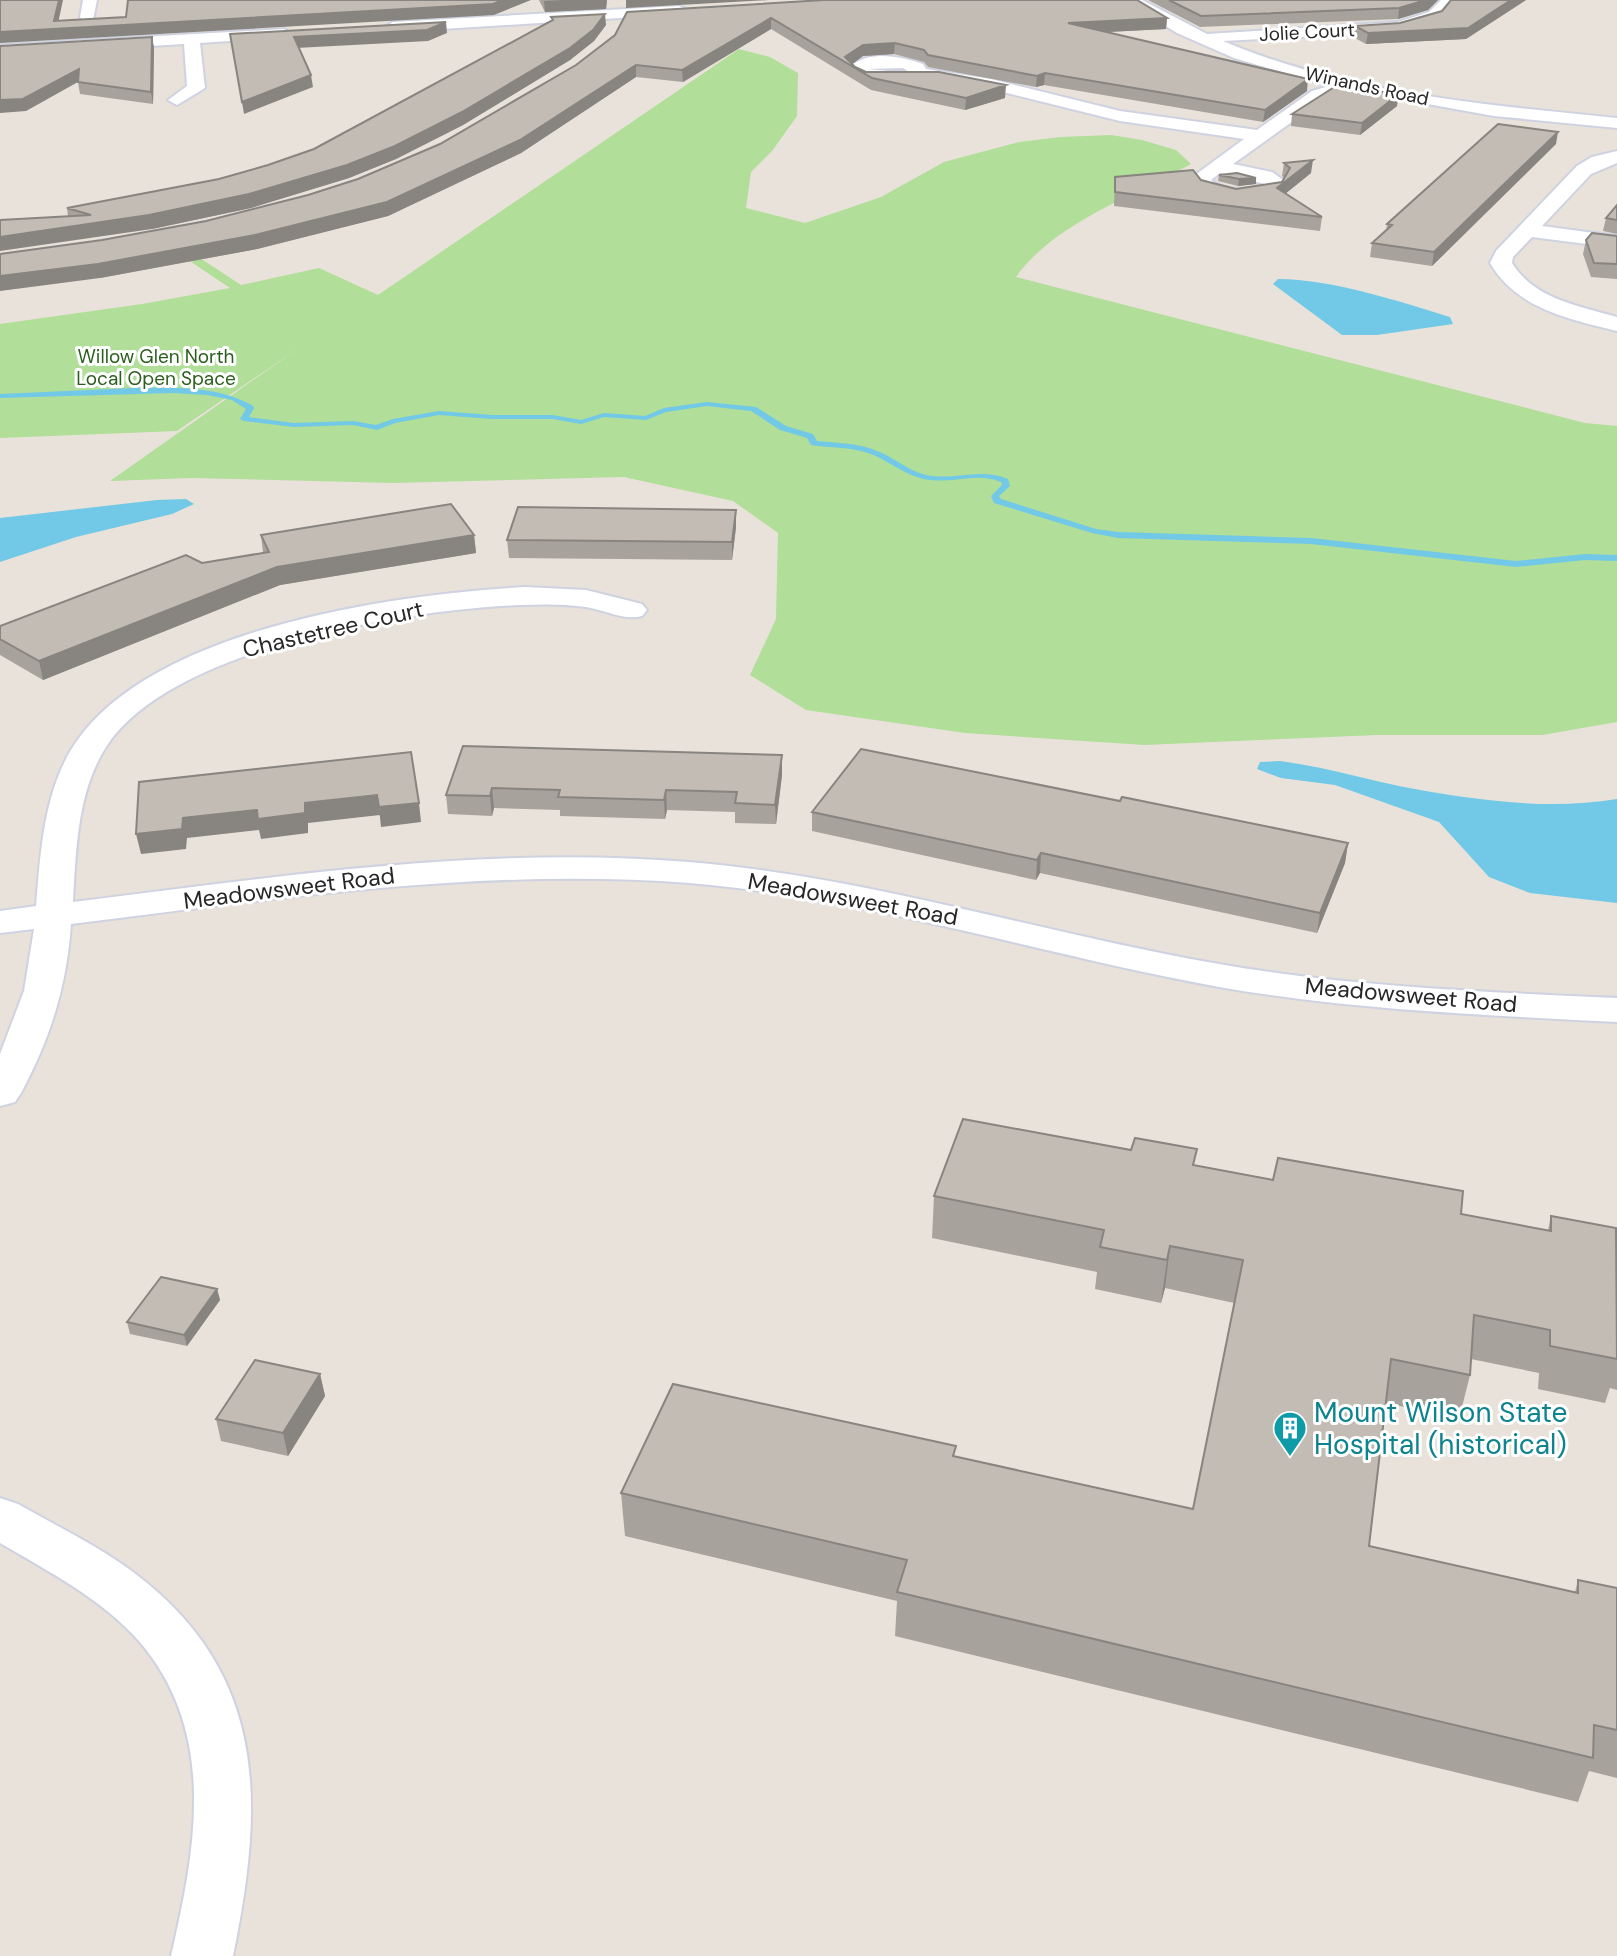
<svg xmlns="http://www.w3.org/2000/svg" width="1617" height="1956" viewBox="0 0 1617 1956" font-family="'DM Sans',sans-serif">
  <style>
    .green { fill: #b1de98 }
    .water { fill: #71c9e7 }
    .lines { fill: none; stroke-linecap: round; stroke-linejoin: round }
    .stream { fill: #71c9e7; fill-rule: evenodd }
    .minor-casing { stroke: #cfd2e0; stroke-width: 4 }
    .minor { fill: #fff; fill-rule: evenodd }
    .wall { fill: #a7a29c }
    .shaded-wall { fill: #88847f }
    .building { fill: #c2bcb5; stroke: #88847f; stroke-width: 2 }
    .labels { text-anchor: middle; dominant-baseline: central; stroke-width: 6; stroke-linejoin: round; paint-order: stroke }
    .far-street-label { font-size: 19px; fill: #272727; stroke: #fff }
    .far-park-label { font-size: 19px; fill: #2b5f1d; stroke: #fff }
    .street-label { font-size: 23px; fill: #272727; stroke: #fff }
    .near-culture-label { font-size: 28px; fill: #0d838f; stroke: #fff; text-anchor: start }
  </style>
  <rect width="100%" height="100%" fill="#e9e2da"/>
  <!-- green -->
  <path class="green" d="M 739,49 L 770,57 L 798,73 L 797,116 L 772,151 L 751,172 L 746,208 L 805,223 L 881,197 L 944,162 L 1019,142 L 1061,137 L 1111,135 L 1142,140 L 1176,150 L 1191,164 C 1135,195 1053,224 1016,277 L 1585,423 L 1617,426 L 1617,722 L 1542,735 L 1377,735 L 1144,745 L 965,733 L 806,710 L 750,675 L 776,619 L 778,533 L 733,501 L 624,477 L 393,483 L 192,478 L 110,481 L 300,347 L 177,431 L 0,438 L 0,324 L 142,304 L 230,288 L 166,245 L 177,243 L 241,285 L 319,268 L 378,295 Z"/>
  <!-- water -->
  <path class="water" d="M 1278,279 C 1331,279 1398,301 1450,317 L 1453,324 L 1377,335 L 1342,335 L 1273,284 Z
    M 186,499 L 194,504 L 172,514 L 76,537 L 0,562 L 0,518 L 157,500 Z
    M 1280,761 C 1326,767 1370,781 1415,789 C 1481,801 1551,810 1617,799 L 1617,903 L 1530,893 L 1489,877 L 1439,822 L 1335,785 L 1281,778 L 1257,769 L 1260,762 Z"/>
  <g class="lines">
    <!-- stream -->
    <path class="stream" d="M 133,388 C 173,388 217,385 253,406 L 254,408 L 249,417 L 294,423 L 353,421 L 376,425 L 393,419 L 439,411 L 492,415 L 553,415 L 581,420 L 604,413 L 645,416 L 664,408 L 707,402 L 756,407 L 786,426 L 813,434 L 817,441 C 837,443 858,443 877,451 C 894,457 908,471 926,475 C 955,481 979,467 1008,479 L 1010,486 L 999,496 L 1001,499 L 1096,529 L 1118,532 L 1311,538 L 1516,561 L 1585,554 L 1617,555 L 1617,561 L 1585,560 L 1516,567 L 1311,544 L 1118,538 L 1092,533 L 994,503 L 991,496 L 1002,485 L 1001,482 C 978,472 954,483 931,480 C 908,478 891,462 871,454 C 852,447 831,448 811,445 L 807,438 L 780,430 L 751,411 L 707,406 L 666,412 L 646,420 L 604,417 L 581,424 L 553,419 L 492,419 L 439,415 L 395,423 L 377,430 L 353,425 L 294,427 L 244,421 L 240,419 L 246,409 L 232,400 L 207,395 L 172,393 L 0,398 L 0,394 Z"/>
    <defs>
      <path id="minor" d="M 83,0 L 97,0 L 93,20 L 83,20 L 80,17 Z
        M 1124,0 L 1142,0 L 1207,34 L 1398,22 L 1429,12 L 1441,0 L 1455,0 L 1439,19 L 1398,32 L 1223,41 C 1346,93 1484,105 1617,118 L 1617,128 L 1494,116 L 1349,90 L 1324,99 L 1233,164 L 1272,172 L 1286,182 L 1280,193 L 1235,200 L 1200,191 L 1191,178 L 1244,139 L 1120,121 L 991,89 L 918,78 L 903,68 L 868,69 L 909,73 L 911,77 L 909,81 L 869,81 L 848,69 C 865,49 901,56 923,64 L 926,69 L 991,79 L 1120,111 L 1257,130 L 1312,91 L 1329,86 L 1234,58 L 1177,33 ZM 1220,173 L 1265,184 C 1250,191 1225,191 1211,180 Z
        M 679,6 L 684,8 L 684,14 L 393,32 L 385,27 L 393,22 Z
        M 284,29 L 292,34 L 290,37 L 200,43 L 205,88 L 177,105 L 168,100 L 187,86 L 184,44 L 0,55 L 0,45 Z
        M 1617,151 L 1617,163 L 1591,174 L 1542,226 L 1617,236 L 1617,248 L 1532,237 L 1513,257 L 1512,263 C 1534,299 1579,306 1617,317 L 1617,331 C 1569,319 1517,309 1490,263 L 1496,251 L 1577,166 L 1592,157 Z
        M 525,587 L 586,590 L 642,604 L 647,610 L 642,616 C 624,621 605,610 586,607 C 565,604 543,604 522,605 C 411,609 170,647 106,747 C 77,792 76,851 73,902 C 276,877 484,845 689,862 C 870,877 1041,933 1219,964 C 1351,987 1484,992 1617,998 L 1617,1022 C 1484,1015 1350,1010 1219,987 C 1041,955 870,898 689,883 C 483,867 275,899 71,924 C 67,986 50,1039 21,1093 L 15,1102 L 0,1106 L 0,1054 L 24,991 L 34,929 L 0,933 L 0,911 L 36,906 C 40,858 43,805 65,761 C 130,630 393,594 525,587 Z
        M 0,1498 L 18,1504 C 56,1526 97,1545 133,1572 C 269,1674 264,1804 233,1956 L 171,1956 C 196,1848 218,1733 139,1641 C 102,1599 48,1571 0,1543 Z"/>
    </defs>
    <!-- minor casing -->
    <use href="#minor" class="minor-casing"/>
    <!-- minor -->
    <use href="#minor" class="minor"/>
  </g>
  <!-- wall -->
  <path class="wall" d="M 539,0 L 607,0 L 606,9 L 545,12 Z
    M 824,0 L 1167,18 L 1166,29 L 1107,32 L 1307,91 L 1263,122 L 1044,85 L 1036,87 L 928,67 L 924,62 L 894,54 L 863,56 L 852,64 L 855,67 L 866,72 L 1005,98 L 965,110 L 871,90 L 771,29 L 683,82 L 636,77 L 521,153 L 388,216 L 257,249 L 100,278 L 102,240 L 206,221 L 308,195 L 358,179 L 440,144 L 576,65 Z
    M 1148,0 L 1438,0 L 1428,10 L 1398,19 L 1200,27 Z
    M 1451,0 L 1526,0 L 1466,39 L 1366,44 L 1353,37 L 1355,26 L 1400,23 L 1442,11 Z
    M 551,17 L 606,25 L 594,41 L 570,60 L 463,125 L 396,159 L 349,178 L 251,208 L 152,229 L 68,216 L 67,208 L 219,179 L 268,165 L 314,149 L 552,20 Z
    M 152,37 L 154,48 L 153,104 L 80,94 L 78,82 L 26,111 Z
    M 1397,106 L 1360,135 L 1291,126 L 1292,114 Z
    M 1556,144 L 1432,266 L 1370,257 L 1372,243 L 1386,231 L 1387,224 Z
    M 1284,163 L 1311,173 L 1285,194 L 1322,217 L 1320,231 L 1114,206 L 1115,177 L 1201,180 L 1236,189 L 1282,182 L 1285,178 L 1282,176 Z
    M 1219,175 L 1256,184 L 1238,186 L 1218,181 Z
    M 1617,205 L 1617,234 L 1603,231 L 1606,218 Z
    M 1617,236 L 1617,279 L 1591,277 L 1583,254 L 1586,240 Z
    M 736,527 L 732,560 L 509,558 L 507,540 Z
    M 261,535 L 474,535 L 476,553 L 280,585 L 43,680 L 0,655 L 0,626 L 202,563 L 263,553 Z
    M 463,746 L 782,775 L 776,824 L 735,823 L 735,812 L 667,810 L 665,819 L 560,816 L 560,810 L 494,808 L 492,816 L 448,814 L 446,795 Z
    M 1120,801 L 1348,843 L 1345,863 L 1317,933 L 1040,873 L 1036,880 L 812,831 L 812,812 Z
    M 1195,1165 L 1548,1230 L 1551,1216 L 1617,1244 L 1617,1390 L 1610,1388 L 1605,1403 L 1538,1389 L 1539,1373 L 1471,1359 L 1470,1375 L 1459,1419 L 1386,1403 L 1369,1546 L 1575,1592 L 1578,1580 L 1617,1588 L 1617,1778 L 1589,1771 L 1578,1802 L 895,1636 L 897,1601 L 625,1536 L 621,1493 L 955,1456 L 1193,1509 L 1234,1303 L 1165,1288 L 1161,1303 L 1095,1289 L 1097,1272 L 932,1238 L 934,1196 Z
    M 217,1289 L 220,1300 L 187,1346 L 130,1334 L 127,1322 Z
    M 320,1374 L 325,1396 L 288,1456 L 221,1441 L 216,1419 Z"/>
  <!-- shaded-wall -->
  <path class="shaded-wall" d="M 59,0 L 63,0 L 57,28 L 503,0 L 531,0 L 494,15 L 0,43 L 0,32 L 54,21 Z
    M 564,0 L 607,0 L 606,9 L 545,12 L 544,1 Z
    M 626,0 L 769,0 L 626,8 Z
    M 1426,0 L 1438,0 L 1428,10 L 1398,19 L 1399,8 Z
    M 1511,0 L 1526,0 L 1466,39 L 1366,44 L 1368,33 Z
    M 605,14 L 606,25 L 594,41 L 570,60 L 463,125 L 396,159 L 349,178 L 251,208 L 152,229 L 0,251 L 0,237 L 249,194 Z
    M 771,18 L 771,29 L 683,82 L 682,70 Z
    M 1167,18 L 1166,29 L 1067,34 L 1068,23 Z
    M 446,22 L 447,33 L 428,41 L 296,48 L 294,37 Z
    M 152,37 L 154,48 L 153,104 L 151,92 Z
    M 895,43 L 894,54 L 863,56 L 851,65 L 845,57 L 863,45 Z
    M 636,65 L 636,77 L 521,153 L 388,216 L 257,249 L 100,278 L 0,291 L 0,276 L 255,235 Z
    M 79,69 L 81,80 L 26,111 L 0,113 L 0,100 Z
    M 1045,73 L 1044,85 L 1036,87 L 1037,76 Z
    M 311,75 L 313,87 L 244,114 L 242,102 Z
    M 1308,79 L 1307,91 L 1263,122 L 1265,110 Z
    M 1006,85 L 1005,98 L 965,110 L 966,98 Z
    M 1399,94 L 1397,106 L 1360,135 L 1362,123 Z
    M 1558,132 L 1556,144 L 1432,266 L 1434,252 Z
    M 1313,160 L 1311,173 L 1275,202 L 1277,188 Z
    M 1256,178 L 1256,184 L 1238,186 L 1239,179 Z
    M 736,510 L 736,527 L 732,560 L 732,542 Z
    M 474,535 L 476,553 L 280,585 L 43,680 L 39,661 L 277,567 Z
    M 782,755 L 782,775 L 776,824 L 775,805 Z
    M 492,788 L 494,808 L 492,816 L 490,796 Z
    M 666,790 L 667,810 L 665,819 L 664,800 Z
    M 377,795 L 380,815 L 308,823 L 308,833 L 261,839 L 259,830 L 187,838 L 186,849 L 141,854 L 136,834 L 183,818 Z
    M 419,803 L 421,822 L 381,827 L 379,807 Z
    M 1348,843 L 1345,863 L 1317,933 L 1320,913 Z
    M 1041,853 L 1040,873 L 1036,880 L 1037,860 Z
    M 1170,1246 L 1165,1288 L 1161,1303 L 1167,1260 Z
    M 217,1289 L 220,1300 L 187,1346 L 184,1335 Z
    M 320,1374 L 325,1396 L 288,1456 L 283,1433 Z"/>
  <!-- building -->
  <path class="building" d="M 0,0 L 59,0 L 54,21 L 126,17 L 128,0 L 503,0 L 493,4 L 0,32 Z
    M 824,0 L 1137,0 L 1167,18 L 1068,23 L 1308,79 L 1265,110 L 1045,73 L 1037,76 L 928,55 L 924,50 L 895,43 L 863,45 L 845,57 L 855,67 L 866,72 L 939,72 L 1006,85 L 966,98 L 872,78 L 771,18 L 682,70 L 636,65 L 520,140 L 387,202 L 255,235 L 98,264 L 0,276 L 0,254 L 102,240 L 206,221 L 308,195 L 358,179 L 440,144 L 576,65 L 615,35 L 627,12 Z
    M 1169,0 L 1426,0 L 1399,8 L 1201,16 Z
    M 1451,0 L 1511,0 L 1468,28 L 1368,33 L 1355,26 L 1400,23 L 1442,11 Z
    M 605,14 L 593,30 L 570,48 L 462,112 L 395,146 L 347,165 L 249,194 L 149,215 L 0,237 L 0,220 L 91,215 L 67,208 L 219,179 L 268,165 L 314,149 L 553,20 L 551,17 Z
    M 446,22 L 427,30 L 294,37 L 311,75 L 242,102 L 230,34 Z
    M 152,37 L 151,92 L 78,82 L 79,69 L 23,99 L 0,100 L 0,46 Z
    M 1336,86 L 1399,94 L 1362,123 L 1292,114 Z
    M 1498,124 L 1558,132 L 1434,252 L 1372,243 L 1392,225 L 1387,224 Z
    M 1313,160 L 1277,188 L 1322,217 L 1115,192 L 1115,177 L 1193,170 L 1201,180 L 1236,189 L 1282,182 L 1290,168 L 1284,163 Z
    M 1237,173 L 1256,178 L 1239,179 L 1219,175 Z
    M 1617,205 L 1617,220 L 1606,218 Z
    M 1592,233 L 1617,236 L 1617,264 L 1594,263 L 1586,240 Z
    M 451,504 L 474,535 L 277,567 L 39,661 L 0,639 L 0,626 L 186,555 L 202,563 L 269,552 L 261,535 Z
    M 518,507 L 736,510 L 732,542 L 507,540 Z
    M 463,746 L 782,755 L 775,805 L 735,803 L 737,792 L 666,790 L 664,800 L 558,797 L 560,790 L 492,788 L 490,796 L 446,795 Z
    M 861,749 L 1120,801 L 1122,797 L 1348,843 L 1320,913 L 1041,853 L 1037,860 L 812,812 Z
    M 411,752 L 419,803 L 379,807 L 377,795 L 305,803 L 305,813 L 258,819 L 257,810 L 183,818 L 182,829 L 136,834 L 139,782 Z
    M 963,1119 L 1131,1150 L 1135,1138 L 1197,1149 L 1193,1165 L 1273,1180 L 1278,1158 L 1463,1191 L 1461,1214 L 1551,1231 L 1551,1216 L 1616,1228 L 1617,1359 L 1550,1346 L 1550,1330 L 1474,1315 L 1470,1375 L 1391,1359 L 1369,1546 L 1578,1593 L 1578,1580 L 1617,1588 L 1617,1730 L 1594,1725 L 1593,1758 L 897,1592 L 907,1560 L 621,1493 L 673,1384 L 956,1446 L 953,1456 L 1193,1509 L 1243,1260 L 1170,1246 L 1167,1260 L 1100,1247 L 1104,1230 L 934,1196 Z
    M 161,1277 L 217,1289 L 184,1335 L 127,1322 Z
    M 255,1360 L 320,1374 L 283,1433 L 216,1419 Z"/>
  <!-- icons -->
  <defs>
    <symbol id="building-pin" viewBox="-11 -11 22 30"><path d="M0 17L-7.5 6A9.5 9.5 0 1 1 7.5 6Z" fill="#0f9aa8" stroke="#fff"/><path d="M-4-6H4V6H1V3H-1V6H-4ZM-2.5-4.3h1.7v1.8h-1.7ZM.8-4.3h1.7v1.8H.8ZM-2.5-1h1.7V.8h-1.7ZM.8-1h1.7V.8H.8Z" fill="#fff"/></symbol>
  </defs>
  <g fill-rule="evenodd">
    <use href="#building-pin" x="1271" y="1409" width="38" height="52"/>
  </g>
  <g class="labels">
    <!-- far-street labels -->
    <g class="far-street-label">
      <text transform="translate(1307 32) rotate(-3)">Jolie Court</text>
      <text transform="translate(1367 86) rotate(12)">Winands Road</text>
    </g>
    <!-- far-park labels -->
    <g class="far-park-label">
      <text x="156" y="356">Willow Glen North<tspan x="156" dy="22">Local Open Space</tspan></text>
    </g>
    <!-- street labels -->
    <g class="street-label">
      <text transform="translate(333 629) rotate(-13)">Chastetree Court</text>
      <text transform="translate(289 888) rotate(-7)">Meadowsweet Road</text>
      <text transform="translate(853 899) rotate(10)">Meadowsweet Road</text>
      <text transform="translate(1411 995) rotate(5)">Meadowsweet Road</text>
    </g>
    <!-- near-culture labels -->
    <g class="near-culture-label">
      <text x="1314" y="1412">Mount Wilson State<tspan x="1314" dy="32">Hospital (historical)</tspan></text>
    </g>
  </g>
</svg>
